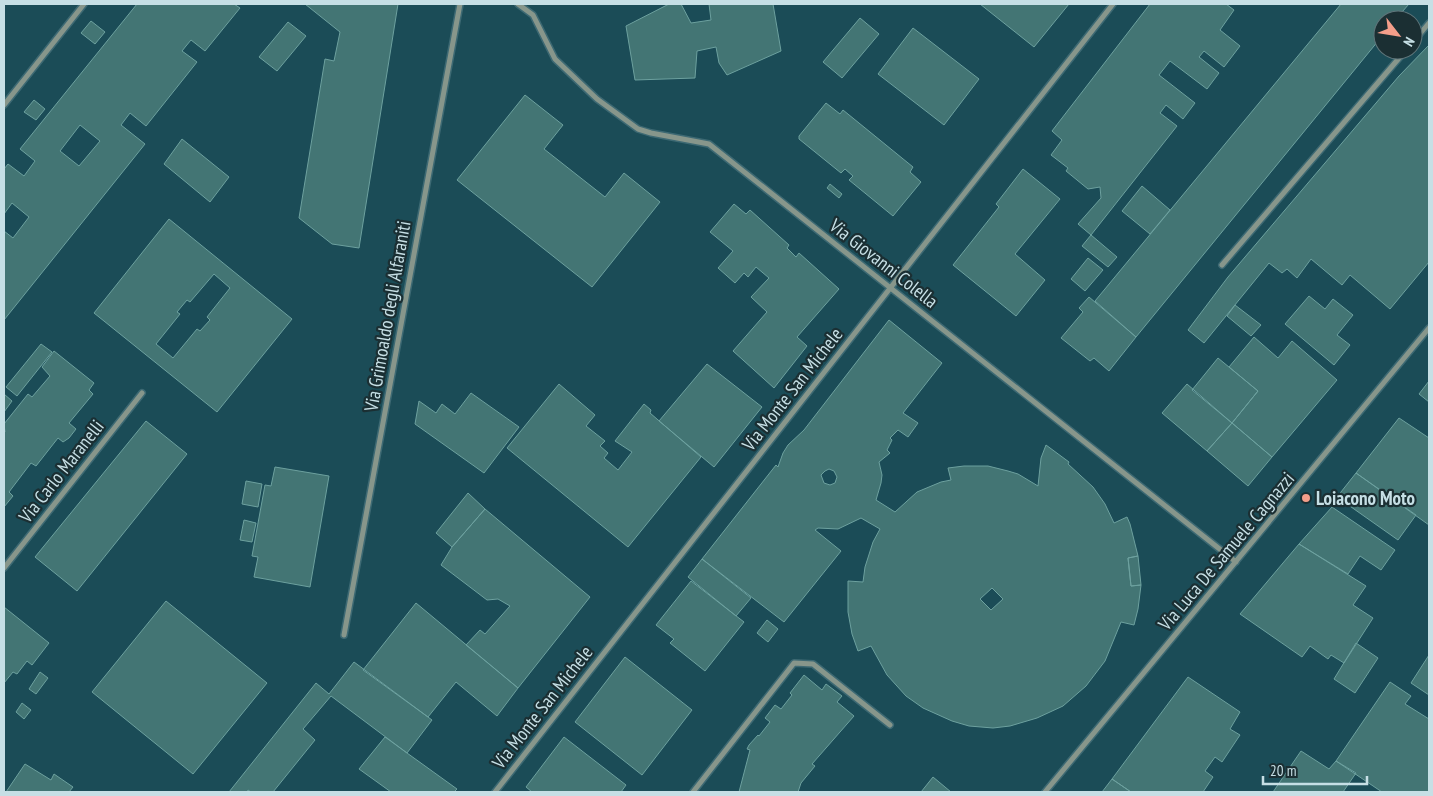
<svg xmlns="http://www.w3.org/2000/svg" width="1433" height="796" viewBox="0 0 1433 796" font-family="'PT Sans Narrow',sans-serif">
  <style>
    .building { fill: #437574; stroke: #6da19f; fill-rule: evenodd }
    .lines { fill: none; stroke-linecap: round; stroke-linejoin: round }
    .minor-casing { stroke: #3d6973; stroke-width: 8 }
    .minor { stroke: #87968b; stroke-width: 5 }
    .poi-dot { fill: #f49e8a; stroke: #1b2f33; stroke-width: 2 }
    .labels { text-anchor: middle; dominant-baseline: central; stroke-width: 4.5; stroke-linejoin: round; paint-order: stroke }
    .street-label { font-size: 19px; fill: #c6dfe5; stroke: #1b2f33 }
    .poi-label { font-size: 19px; font-weight: bold; fill: #c6dfe5; stroke: #1b2f33; text-anchor: start }
  </style>
  <rect width="100%" height="100%" fill="#1b4c57"/>
  <!-- building -->
  <path class="building" d="M 137,4 L 234,4 L 240,8 L 205,51 L 191,40 L 186,46 L 182,51 L 197,62 L 146,126 L 130,113 L 121,125 L 145,144 L 4,320 L 4,231 L 13,238 L 29,217 L 12,203 L 4,214 L 4,169 L 8,164 L 24,176 L 35,161 L 20,149 ZM 80,125 L 100,141 L 79,166 L 60,151 Z
    M 305,4 L 398,4 L 359,248 L 332,244 L 299,218 L 325,59 L 334,61 L 340,32 Z
    M 669,4 L 681,4 L 691,23 L 711,20 L 709,4 L 773,4 L 781,51 L 727,75 L 719,63 L 716,47 L 697,51 L 695,78 L 635,80 L 626,26 Z
    M 980,4 L 1069,4 L 1034,47 Z
    M 1150,4 L 1226,4 L 1234,10 L 1220,30 L 1240,46 L 1224,67 L 1204,51 L 1199,57 L 1219,73 L 1207,89 L 1170,61 L 1159,75 L 1195,103 L 1183,119 L 1166,105 L 1160,113 L 1177,126 L 1091,235 L 1078,224 L 1101,198 L 1100,187 L 1088,189 L 1066,171 L 1068,168 L 1051,155 L 1062,140 L 1052,131 Z
    M 1341,4 L 1409,4 L 1395,20 L 1383,20 L 1383,35 L 1136,337 L 1095,301 Z
    M 860,18 L 879,34 L 842,78 L 823,62 Z
    M 91,21 L 105,32 L 95,44 L 81,33 Z
    M 288,22 L 306,36 L 277,71 L 259,57 Z
    M 913,28 L 979,79 L 944,125 L 878,74 Z
    M 1429,45 L 1429,262 L 1390,309 L 1350,275 L 1342,285 L 1311,259 L 1297,278 L 1287,269 L 1282,273 L 1269,263 L 1204,343 L 1188,330 L 1228,277 L 1399,76 Z
    M 525,95 L 563,125 L 544,149 L 605,197 L 624,173 L 660,202 L 592,287 L 457,180 Z
    M 34,100 L 45,109 L 36,120 L 24,112 Z
    M 826,103 L 840,114 L 843,110 L 913,167 L 910,172 L 921,182 L 893,216 L 849,180 L 853,176 L 845,169 L 841,173 L 799,139 L 799,136 Z
    M 182,139 L 229,177 L 210,202 L 164,164 Z
    M 1023,169 L 1060,199 L 1015,254 L 1045,280 L 1016,316 L 953,265 L 999,207 L 996,204 Z
    M 830,184 L 842,194 L 839,198 L 827,188 Z
    M 1142,186 L 1170,210 L 1150,234 L 1122,211 Z
    M 734,204 L 746,214 L 750,210 L 789,245 L 787,248 L 796,257 L 799,253 L 839,289 L 797,337 L 807,346 L 774,388 L 733,351 L 767,312 L 751,297 L 769,278 L 756,267 L 748,277 L 744,273 L 735,283 L 718,268 L 733,251 L 710,232 Z
    M 169,219 L 292,319 L 217,412 L 94,313 ZM 214,274 L 230,288 L 207,317 L 210,320 L 200,331 L 197,329 L 173,358 L 156,344 L 180,314 L 177,312 L 187,300 L 190,302 Z
    M 1091,235 L 1117,257 L 1108,267 L 1082,246 Z
    M 1088,258 L 1103,270 L 1085,291 L 1071,279 Z
    M 1309,296 L 1325,309 L 1333,299 L 1353,315 L 1337,335 L 1350,345 L 1334,365 L 1285,324 Z
    M 1089,297 L 1136,337 L 1109,371 L 1094,358 L 1090,361 L 1061,338 L 1083,312 L 1079,308 Z
    M 1235,305 L 1261,325 L 1251,336 L 1227,316 Z
    M 889,320 L 942,363 L 903,413 L 918,423 L 908,437 L 898,430 L 890,438 L 892,440 L 887,450 L 890,453 L 879,462 L 882,475 L 881,483 L 876,500 L 895,512 L 917,492 L 941,482 L 951,480 L 948,468 L 964,466 L 988,466 L 1008,471 L 1018,474 L 1038,486 L 1041,458 L 1046,445 L 1069,462 L 1068,464 L 1093,487 L 1105,504 L 1114,523 L 1127,517 L 1130,524 L 1138,556 L 1128,558 L 1131,586 L 1141,585 L 1138,609 L 1134,625 L 1121,622 L 1105,661 L 1086,686 L 1063,706 L 1037,718 L 1010,726 L 993,728 L 969,726 L 952,721 L 923,708 L 906,696 L 887,675 L 871,646 L 858,651 L 852,634 L 848,612 L 848,581 L 863,582 L 865,567 L 873,542 L 880,529 L 861,518 L 838,529 L 818,528 L 815,530 L 841,551 L 784,622 L 702,559 L 776,465 L 778,467 L 783,453 L 788,445 L 804,430 ZM 829,469 L 834,471 L 837,477 L 835,483 L 830,485 L 824,483 L 821,475 L 825,471 ZM 992,588 L 1003,599 L 991,610 L 980,599 Z
    M 1254,337 L 1278,358 L 1292,341 L 1337,380 L 1272,457 L 1232,423 L 1258,391 L 1229,367 Z
    M 41,344 L 52,352 L 17,396 L 6,387 Z
    M 54,351 L 94,383 L 89,390 L 93,394 L 69,423 L 76,429 L 69,438 L 63,442 L 58,438 L 36,466 L 31,463 L 9,492 L 13,496 L 4,507 L 4,433 L 5,432 L 4,424 L 28,394 L 32,397 L 50,376 L 42,367 Z
    M 1218,358 L 1258,391 L 1232,423 L 1192,390 Z
    M 707,364 L 762,407 L 714,467 L 659,421 Z
    M 1429,381 L 1429,402 L 1419,394 Z
    M 559,384 L 595,415 L 586,426 L 605,441 L 600,446 L 608,453 L 604,458 L 618,470 L 632,452 L 615,441 L 644,404 L 651,410 L 650,413 L 701,457 L 628,547 L 507,448 Z
    M 1187,384 L 1232,423 L 1207,451 L 1162,413 Z
    M 471,393 L 519,427 L 484,473 L 415,424 L 419,401 L 436,413 L 442,404 L 455,414 Z
    M 4,394 L 12,401 L 4,412 Z
    M 1399,418 L 1429,438 L 1429,525 L 1356,473 Z
    M 146,421 L 187,454 L 77,591 L 35,557 Z
    M 1232,423 L 1272,457 L 1248,486 L 1207,451 Z
    M 275,467 L 329,476 L 310,587 L 254,577 L 258,557 L 252,556 L 265,485 L 271,486 Z
    M 1356,473 L 1416,515 L 1398,540 L 1337,497 Z
    M 246,481 L 262,484 L 258,507 L 242,504 Z
    M 468,493 L 485,509 L 452,547 L 436,533 Z
    M 1332,507 L 1395,550 L 1381,570 L 1360,556 L 1348,574 L 1299,544 Z
    M 485,509 L 590,597 L 518,688 L 466,645 L 480,630 L 485,634 L 510,606 L 498,599 L 487,600 L 441,565 L 452,547 Z
    M 244,520 L 256,523 L 252,542 L 240,540 Z
    M 1299,544 L 1366,586 L 1353,605 L 1373,618 L 1344,663 L 1331,655 L 1328,659 L 1310,646 L 1302,657 L 1240,614 Z
    M 1138,556 L 1141,585 L 1131,586 L 1128,558 Z
    M 702,559 L 751,598 L 736,616 L 688,577 Z
    M 691,581 L 744,622 L 705,671 L 670,643 L 674,639 L 656,625 Z
    M 166,601 L 267,683 L 193,774 L 92,692 Z
    M 416,603 L 518,688 L 497,716 L 456,682 L 428,717 L 363,670 Z
    M 4,607 L 49,643 L 32,665 L 27,661 L 17,674 L 13,672 L 4,683 Z
    M 767,620 L 778,629 L 768,642 L 757,633 Z
    M 1356,643 L 1378,658 L 1355,693 L 1334,679 Z
    M 1429,655 L 1429,695 L 1411,683 Z
    M 625,657 L 692,710 L 642,775 L 575,722 Z
    M 354,662 L 432,720 L 407,753 L 331,696 L 303,729 L 315,740 L 273,792 L 251,792 L 248,790 L 247,792 L 229,792 L 316,683 L 329,694 Z
    M 40,672 L 48,678 L 36,694 L 29,689 Z
    M 804,675 L 822,690 L 826,684 L 842,696 L 837,702 L 854,716 L 812,764 L 815,766 L 801,783 L 798,792 L 739,792 L 750,750 L 747,749 L 749,745 L 758,735 L 759,736 L 770,722 L 765,718 L 775,705 L 781,709 L 792,695 L 790,693 Z
    M 1188,677 L 1240,712 L 1230,729 L 1240,735 L 1222,762 L 1215,757 L 1205,771 L 1213,777 L 1203,792 L 1131,792 L 1112,779 Z
    M 1390,682 L 1411,696 L 1405,704 L 1429,719 L 1429,792 L 1382,792 L 1336,761 Z
    M 22,703 L 31,710 L 24,719 L 16,712 Z
    M 385,737 L 407,753 L 457,789 L 454,792 L 391,792 L 359,769 Z
    M 564,737 L 626,785 L 621,792 L 532,792 L 526,787 Z
    M 1301,751 L 1329,769 L 1336,761 L 1356,773 L 1343,792 L 1273,792 Z
    M 25,764 L 51,780 L 54,774 L 73,787 L 69,792 L 6,792 Z
    M 933,777 L 951,792 L 921,792 Z
    M 1112,779 L 1131,792 L 1102,792 Z"/>
  <g class="lines">
    <defs>
      <path id="minor" d="M 518,4 L 533,15 L 555,59 L 597,99 L 638,129 L 651,133 L 709,144 L 1236,562
        M 1413,42 L 1429,23
        M 4,105 L 84,4
        M 1222,265 L 1406,50
        M 4,568 L 142,393
        M 344,635 L 460,4
        M 495,792 L 1113,4
        M 693,792 L 794,663 L 813,664 L 890,725
        M 1045,792 L 1429,328"/>
    </defs>
    <!-- minor casing -->
    <use href="#minor" class="minor-casing"/>
    <!-- minor -->
    <use href="#minor" class="minor"/>
  </g>
  <!-- markers -->
  <circle class="poi-dot" cx="1306" cy="498" r="5"/>
  <g class="labels">
    <!-- street labels -->
    <g class="street-label">
      <text transform="translate(884 263) rotate(38)">Via Giovanni Colella</text>
      <text transform="translate(387 316) rotate(-80)">Via Grimoaldo degli Alfaraniti</text>
      <text transform="translate(792 389) rotate(-52)">Via Monte San Michele</text>
      <text transform="translate(61 471) rotate(-52)">Via Carlo Maranelli</text>
      <text transform="translate(1226 551) rotate(-50)">Via Luca De Samuele Cagnazzi</text>
      <text transform="translate(542 707) rotate(-52)">Via Monte San Michele</text>
    </g>
    <!-- poi labels -->
    <g class="poi-label">
      <text x="1316" y="498">Loiacono Moto</text>
    </g>
  </g>
  <!-- border -->
  <rect width="1433" height="796" fill="none" stroke="#c6dfe5" stroke-width="10"/>
  <!-- north arrow -->
  <g transform="translate(1398 35) rotate(121)"><circle r="24" fill="#1b2f33" stroke="#5f757a"/>
  <path d="M0-4L9 19L0 12L-9 19Z" fill="#f49e8a"/>
  <text y="-8" font-size="14" font-weight="bold" text-anchor="middle" fill="#c6dfe5">N</text>
  </g>
  <!-- scale -->
  <path d="M1263 776v8h104v-8" fill="none" stroke="#c6dfe5" stroke-width="2.5"/>
  <text x="1270" y="776" font-size="15" fill="#c6dfe5" stroke="#1b2f33" stroke-width="4" paint-order="stroke">20 m</text>
</svg>
